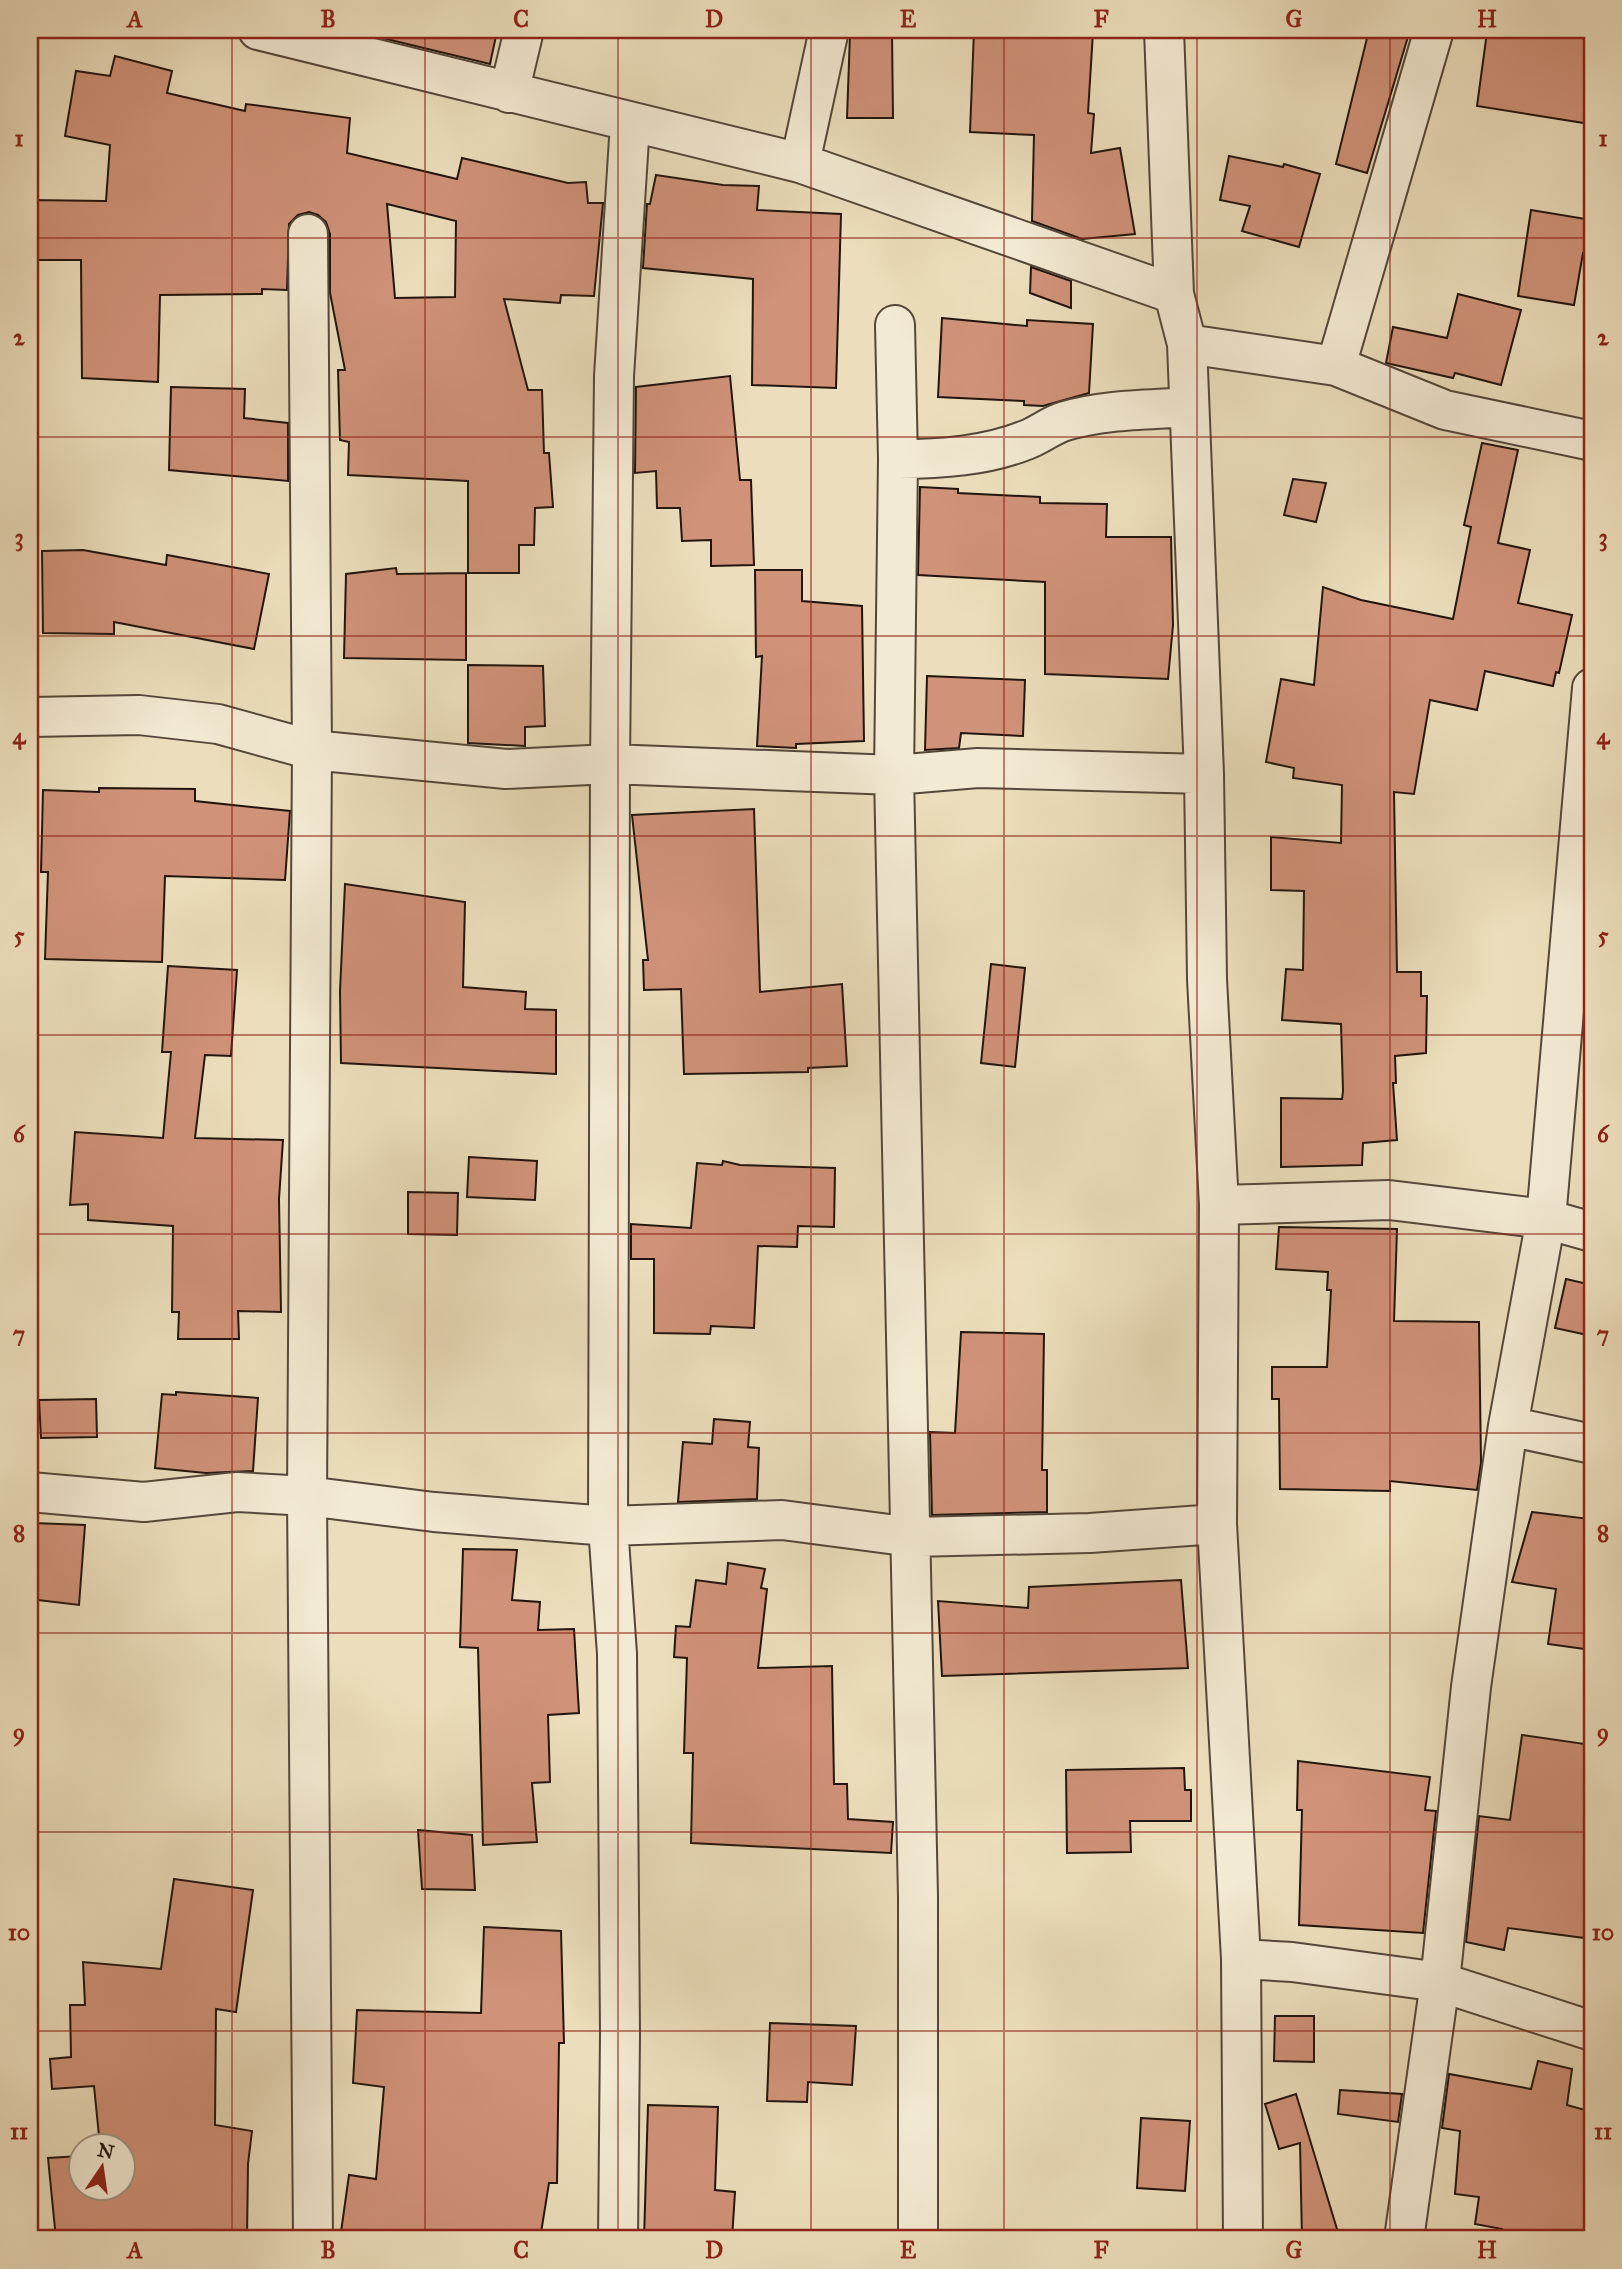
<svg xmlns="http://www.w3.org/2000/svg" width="1622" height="2269" viewBox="0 0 1622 2269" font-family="'IM FELL Great Primer',serif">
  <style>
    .building { fill: #d09279; stroke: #21150e; stroke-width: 2; fill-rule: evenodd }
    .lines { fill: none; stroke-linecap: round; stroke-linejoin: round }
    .minor-casing { stroke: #54473a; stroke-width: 42 }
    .minor { stroke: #f3ead3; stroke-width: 38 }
    .grid { fill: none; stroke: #8f2418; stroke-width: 2; stroke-opacity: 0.55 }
    .neatline { fill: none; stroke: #8f2418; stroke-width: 2.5 }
    .grid-label { font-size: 23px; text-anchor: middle; font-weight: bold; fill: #8f2418 }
  </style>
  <rect width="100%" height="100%" fill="#ecdebc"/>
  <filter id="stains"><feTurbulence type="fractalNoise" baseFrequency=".00286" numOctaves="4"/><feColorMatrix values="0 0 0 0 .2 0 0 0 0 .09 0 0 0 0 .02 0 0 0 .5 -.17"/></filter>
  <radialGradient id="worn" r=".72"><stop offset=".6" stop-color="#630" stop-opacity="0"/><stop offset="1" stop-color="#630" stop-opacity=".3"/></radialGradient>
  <!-- building -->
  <path class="building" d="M 349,30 L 467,30 L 496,36 L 490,64 Z
    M 974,30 L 1093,32 L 1088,113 L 1094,114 L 1091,153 L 1120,148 L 1135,234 L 1082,239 L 1032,221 L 1034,135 L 970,132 Z
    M 1369,30 L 1410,30 L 1367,173 L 1336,164 Z
    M 1499,30 L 1592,30 L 1590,124 L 1477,106 L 1487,32 L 1499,33 Z
    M 892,32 L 893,118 L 847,118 L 850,34 Z
    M 115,56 L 172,71 L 167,93 L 245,111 L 246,104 L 350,118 L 347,153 L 457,179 L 462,158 L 568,183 L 586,182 L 588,203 L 603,203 L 594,296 L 561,295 L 560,303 L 504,299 L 528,390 L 542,390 L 544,453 L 549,453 L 553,507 L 535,508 L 534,545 L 519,545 L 519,573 L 468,573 L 468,481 L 348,475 L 349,442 L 340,440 L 338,370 L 345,370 L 330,293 L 330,234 L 326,222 L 318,215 L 309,212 L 298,215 L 289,224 L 287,290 L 262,289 L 262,294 L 160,295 L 158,382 L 82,378 L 81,260 L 30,260 L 30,200 L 106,201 L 110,145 L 65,136 L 76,71 L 110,76 ZM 387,204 L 456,221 L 455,297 L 395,298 Z
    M 1229,156 L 1283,167 L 1284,164 L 1320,174 L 1299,247 L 1242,231 L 1250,206 L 1220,200 Z
    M 656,175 L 723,185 L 759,186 L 757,210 L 841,214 L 836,388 L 752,385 L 753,279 L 643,268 L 647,204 L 650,204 Z
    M 1531,210 L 1592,220 L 1592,255 L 1583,253 L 1574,305 L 1518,296 Z
    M 1031,267 L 1071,281 L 1071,308 L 1030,293 Z
    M 1458,294 L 1521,310 L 1501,385 L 1455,373 L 1453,378 L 1386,363 L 1393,327 L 1447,338 Z
    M 942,318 L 1027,326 L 1027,320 L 1093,324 L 1089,393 L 1043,406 L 1024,405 L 1024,401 L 938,397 Z
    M 730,376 L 740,480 L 751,480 L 754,565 L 711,566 L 711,540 L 682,541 L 680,508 L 657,508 L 656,471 L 635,473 L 636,387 Z
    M 171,387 L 245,389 L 244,418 L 288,423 L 288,481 L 169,470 Z
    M 1482,443 L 1518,450 L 1498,543 L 1530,550 L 1518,603 L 1572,615 L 1559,673 L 1556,672 L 1553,686 L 1485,671 L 1477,710 L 1430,700 L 1414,794 L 1394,792 L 1397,972 L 1421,972 L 1421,996 L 1427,996 L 1426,1053 L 1395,1056 L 1396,1083 L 1393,1083 L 1397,1140 L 1363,1143 L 1362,1165 L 1281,1167 L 1281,1098 L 1342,1099 L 1343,1091 L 1341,1024 L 1282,1020 L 1286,969 L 1303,970 L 1304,891 L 1271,890 L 1271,837 L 1341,843 L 1342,785 L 1293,778 L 1294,768 L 1266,762 L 1281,679 L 1314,685 L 1323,587 L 1361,600 L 1453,619 L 1471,527 L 1464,525 Z
    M 1293,479 L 1326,483 L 1316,522 L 1284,515 Z
    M 920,487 L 958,489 L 958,493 L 1040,497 L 1040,503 L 1107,504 L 1106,537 L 1171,537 L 1173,625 L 1168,679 L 1045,674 L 1045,582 L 918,575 Z
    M 83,550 L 166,565 L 167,555 L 269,574 L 254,649 L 114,622 L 114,634 L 43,633 L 42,551 Z
    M 396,568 L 397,574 L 466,573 L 466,660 L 344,658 L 346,574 Z
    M 755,570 L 802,570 L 802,601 L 862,606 L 864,741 L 796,744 L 796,748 L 757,746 L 762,656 L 756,657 Z
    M 468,665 L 543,666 L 545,726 L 525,727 L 525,746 L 468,743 Z
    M 927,676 L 1025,680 L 1023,736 L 961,733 L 959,748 L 925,750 Z
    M 99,788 L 195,789 L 195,801 L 290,811 L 285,880 L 165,876 L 162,962 L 45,959 L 48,872 L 41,872 L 43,790 L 99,792 Z
    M 754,809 L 760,992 L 842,984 L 847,1066 L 808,1068 L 808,1072 L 684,1074 L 681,989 L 644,990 L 643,960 L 648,960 L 632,815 Z
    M 345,884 L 465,902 L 463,987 L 526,992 L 525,1009 L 556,1010 L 556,1074 L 341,1063 L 340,991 Z
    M 991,964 L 1025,968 L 1015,1067 L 981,1063 Z
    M 168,966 L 237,970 L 231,1056 L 205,1055 L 195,1138 L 283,1140 L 279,1199 L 281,1312 L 238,1311 L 239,1339 L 178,1339 L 179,1312 L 172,1312 L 173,1226 L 88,1220 L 88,1204 L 70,1205 L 75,1132 L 163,1138 L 171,1052 L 162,1052 Z
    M 469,1157 L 537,1161 L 535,1200 L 467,1197 Z
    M 723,1161 L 740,1165 L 835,1168 L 834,1227 L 798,1226 L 797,1247 L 758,1246 L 754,1328 L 711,1326 L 710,1334 L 654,1333 L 654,1259 L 631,1259 L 631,1224 L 691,1228 L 697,1163 L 722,1165 Z
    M 408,1192 L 458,1193 L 457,1235 L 408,1234 Z
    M 1279,1227 L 1397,1229 L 1394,1321 L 1479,1322 L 1481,1463 L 1477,1490 L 1390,1481 L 1390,1491 L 1280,1489 L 1279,1399 L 1272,1399 L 1272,1367 L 1327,1367 L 1331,1290 L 1327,1290 L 1328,1272 L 1276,1269 Z
    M 1566,1279 L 1592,1285 L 1592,1336 L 1555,1328 Z
    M 961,1332 L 1044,1334 L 1042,1470 L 1047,1470 L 1047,1512 L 932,1515 L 930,1432 L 955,1433 Z
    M 176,1392 L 258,1398 L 253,1471 L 206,1473 L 155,1468 L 162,1394 L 176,1395 Z
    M 96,1399 L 97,1437 L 41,1438 L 39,1400 Z
    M 714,1419 L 750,1422 L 748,1447 L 759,1448 L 757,1499 L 678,1502 L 683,1442 L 712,1444 Z
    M 1532,1512 L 1590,1519 L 1584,1562 L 1592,1563 L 1592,1650 L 1548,1644 L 1556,1589 L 1512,1582 Z
    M 33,1523 L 85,1525 L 79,1605 L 30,1599 Z
    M 463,1549 L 517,1550 L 512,1600 L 540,1602 L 538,1630 L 574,1629 L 579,1713 L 548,1715 L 550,1782 L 532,1783 L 537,1842 L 483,1845 L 478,1648 L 460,1647 Z
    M 728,1563 L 765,1569 L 761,1588 L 767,1589 L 758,1668 L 832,1666 L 834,1784 L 847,1784 L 848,1819 L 893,1822 L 891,1853 L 691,1843 L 693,1753 L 684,1753 L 687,1658 L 674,1657 L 676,1626 L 690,1627 L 696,1580 L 726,1584 Z
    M 1181,1580 L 1188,1668 L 942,1676 L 938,1601 L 1028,1608 L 1029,1587 Z
    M 1522,1735 L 1592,1745 L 1592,1939 L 1508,1928 L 1504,1950 L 1466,1942 L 1479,1816 L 1510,1820 Z
    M 1298,1761 L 1430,1777 L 1425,1810 L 1436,1811 L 1423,1933 L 1299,1925 L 1302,1810 L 1297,1810 Z
    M 1184,1768 L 1185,1790 L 1191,1790 L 1191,1821 L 1130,1821 L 1131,1852 L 1067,1853 L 1066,1770 Z
    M 418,1830 L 472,1835 L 475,1890 L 422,1889 Z
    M 174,1879 L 253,1890 L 236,2012 L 216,2009 L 215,2125 L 252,2131 L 248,2164 L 247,2239 L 56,2239 L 48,2158 L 80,2156 L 80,2188 L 122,2188 L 122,2146 L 100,2146 L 94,2086 L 52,2089 L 50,2059 L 71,2057 L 70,2005 L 85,2005 L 83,1962 L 161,1969 Z
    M 484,1927 L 561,1931 L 564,2043 L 559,2043 L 557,2183 L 549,2183 L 540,2239 L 340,2239 L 349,2175 L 376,2179 L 384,2087 L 353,2083 L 357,2010 L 481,2013 Z
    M 1275,2016 L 1314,2016 L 1314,2062 L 1274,2061 Z
    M 770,2023 L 856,2026 L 852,2085 L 808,2082 L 807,2102 L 767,2101 Z
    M 1538,2061 L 1572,2069 L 1567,2105 L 1592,2112 L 1592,2239 L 1501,2239 L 1502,2229 L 1475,2224 L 1479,2197 L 1455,2194 L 1460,2131 L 1442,2128 L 1449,2074 L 1531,2089 Z
    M 1340,2090 L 1402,2094 L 1398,2122 L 1338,2114 Z
    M 1296,2094 L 1310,2140 L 1340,2239 L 1302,2239 L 1300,2143 L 1279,2149 L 1265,2104 Z
    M 648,2105 L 718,2107 L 715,2190 L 735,2192 L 732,2239 L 644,2239 Z
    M 1141,2118 L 1190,2121 L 1185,2191 L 1137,2188 Z"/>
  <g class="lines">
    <defs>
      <path id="minor" d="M 258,30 L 800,163 L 1174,294
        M 1164,30 L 1174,294 L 1187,344 L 1204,774 L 1207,979 L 1219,1205 L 1217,1524 L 1241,1959 L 1243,2239
        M 509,93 L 524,30
        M 800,163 L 829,30
        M 308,234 L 312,750 L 307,1496 L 313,2239
        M 895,325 L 898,459 L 894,775 L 918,1897 L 918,2239
        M 1187,344 L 1336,366 L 1445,410 L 1592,441
        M 1336,366 L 1434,30
        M 898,459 C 941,459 986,456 1026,440 C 1040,435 1051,425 1065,421 C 1105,409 1149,410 1189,407
        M 30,717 L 139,715 L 218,724 L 312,750 L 506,769 L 610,764 L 894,775 L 978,768 L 1204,774
        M 1219,1205 L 1389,1200 L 1546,1219 L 1592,1232
        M 1508,1426 L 1592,1444
        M 30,1492 L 144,1502 L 237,1492 L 307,1496 L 434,1512 L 608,1526 L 782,1520 L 912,1537 L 1090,1533 L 1217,1524
        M 1241,1959 L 1292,1962 L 1440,1982 L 1592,2031
        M 618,2239 L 620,2034 L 617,1654 L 608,1526 L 610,764 L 614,376 L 630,123
        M 1404,2239 L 1440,1982 L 1471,1687 L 1508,1426 L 1546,1219 L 1592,688"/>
    </defs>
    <!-- minor casing -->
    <use href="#minor" class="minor-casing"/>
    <!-- minor -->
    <use href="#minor" class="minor"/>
  </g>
  <!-- grid -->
  <path class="grid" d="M 232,30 L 232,2239M 425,30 L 425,2239M 618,30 L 618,2239M 811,30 L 811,2239M 1004,30 L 1004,2239M 1197,30 L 1197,2239M 1390,30 L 1390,2239M 30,238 L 1592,238M 30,437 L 1592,437M 30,636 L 1592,636M 30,836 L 1592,836M 30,1035 L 1592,1035M 30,1234 L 1592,1234M 30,1433 L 1592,1433M 30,1633 L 1592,1633M 30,1832 L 1592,1832M 30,2031 L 1592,2031"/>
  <!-- margin -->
  <rect width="1622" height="2269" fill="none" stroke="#ecdebc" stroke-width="77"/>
  <!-- north arrow -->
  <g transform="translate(102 2167) rotate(13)"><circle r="33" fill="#f3ead3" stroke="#9f9584" stroke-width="2"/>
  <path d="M0-5L12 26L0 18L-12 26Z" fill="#8f2418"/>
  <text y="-10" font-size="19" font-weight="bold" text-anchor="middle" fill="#21150e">N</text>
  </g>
  <rect x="38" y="38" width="1546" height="2192" class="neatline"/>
  <g class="grid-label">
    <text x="135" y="27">A</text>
    <text x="328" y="27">B</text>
    <text x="521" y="27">C</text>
    <text x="714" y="27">D</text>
    <text x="908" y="27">E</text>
    <text x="1101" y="27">F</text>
    <text x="1294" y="27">G</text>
    <text x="1487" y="27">H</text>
    <text x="19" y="146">1</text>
    <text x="1603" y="146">1</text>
    <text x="19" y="345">2</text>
    <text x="1603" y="345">2</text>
    <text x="19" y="545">3</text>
    <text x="1603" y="545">3</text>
    <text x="19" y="744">4</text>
    <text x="1603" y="744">4</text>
    <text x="19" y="943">5</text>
    <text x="1603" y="943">5</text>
    <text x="19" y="1142">6</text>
    <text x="1603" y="1142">6</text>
    <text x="19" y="1342">7</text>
    <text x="1603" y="1342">7</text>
    <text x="19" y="1541">8</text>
    <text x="1603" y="1541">8</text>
    <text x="19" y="1740">9</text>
    <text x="1603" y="1740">9</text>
    <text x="19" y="1940">10</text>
    <text x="1603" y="1940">10</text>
    <text x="19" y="2139">11</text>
    <text x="1603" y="2139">11</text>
    <text x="135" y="2258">A</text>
    <text x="328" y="2258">B</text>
    <text x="521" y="2258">C</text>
    <text x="714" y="2258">D</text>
    <text x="908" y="2258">E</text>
    <text x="1101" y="2258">F</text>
    <text x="1294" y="2258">G</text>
    <text x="1487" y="2258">H</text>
  </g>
  <rect width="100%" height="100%" filter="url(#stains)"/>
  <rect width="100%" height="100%" fill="url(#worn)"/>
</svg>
